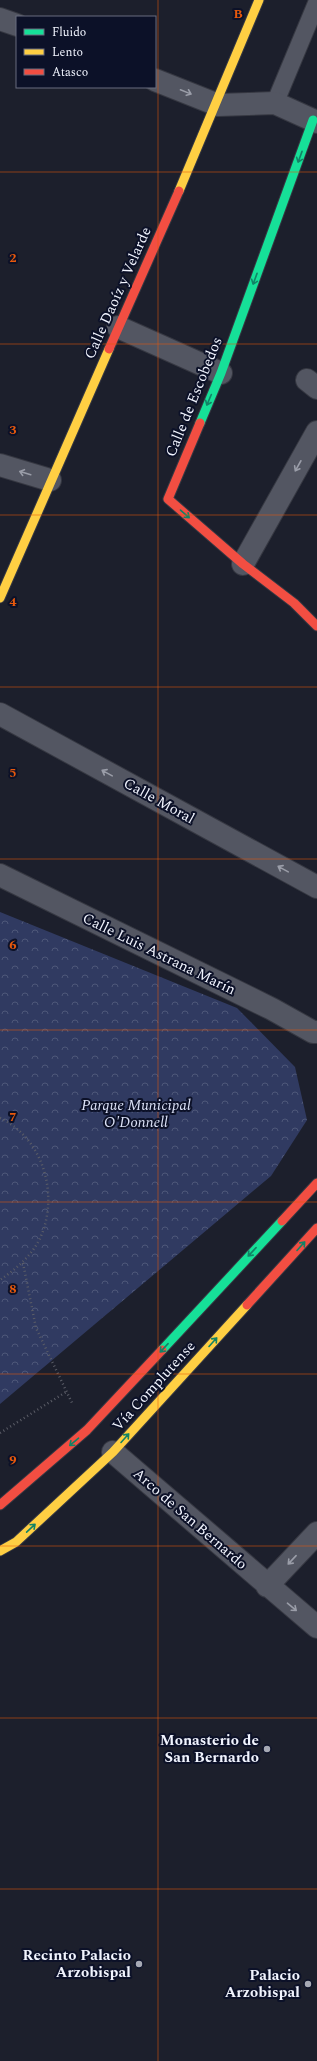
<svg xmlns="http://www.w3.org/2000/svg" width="317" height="2061" viewBox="0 0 317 2061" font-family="Spectral,serif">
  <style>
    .park { fill: url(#park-crowns) }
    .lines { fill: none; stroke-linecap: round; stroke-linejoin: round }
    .lane-casing { stroke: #363842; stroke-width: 19 }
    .street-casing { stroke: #363842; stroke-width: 24 }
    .fast-casing { stroke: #363842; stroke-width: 11 }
    .slow-casing { stroke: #363842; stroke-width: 11 }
    .jam-casing { stroke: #363842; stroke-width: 11 }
    .path { stroke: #5b5d67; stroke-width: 2.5; stroke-dasharray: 1 3; stroke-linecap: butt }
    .lane { stroke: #535662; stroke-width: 17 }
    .street { stroke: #535662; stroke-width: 22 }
    .fast { stroke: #16e098; stroke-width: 9 }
    .slow { stroke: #ffcf43; stroke-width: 9 }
    .jam { stroke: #f24e42; stroke-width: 9 }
    .oneway { stroke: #9a9da8 }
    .oneway2 { stroke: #128366 }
    .grid { fill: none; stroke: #e8590c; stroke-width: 1; stroke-opacity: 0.55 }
    .poi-dot { fill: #a6a9b4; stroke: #0c1128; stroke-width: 1.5 }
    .labels { text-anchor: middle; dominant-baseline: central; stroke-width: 4; stroke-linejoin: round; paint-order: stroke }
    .street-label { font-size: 15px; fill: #f1f4fe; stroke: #0c1128 }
    .park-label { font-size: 15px; font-style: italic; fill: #dce2f7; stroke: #0c1128 }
    .poi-label { font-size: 15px; font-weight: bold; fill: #f1f4fe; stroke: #0c1128; text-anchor: end }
    .grid-label { font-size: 13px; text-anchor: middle; font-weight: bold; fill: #e8590c; stroke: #0c1128; stroke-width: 4; stroke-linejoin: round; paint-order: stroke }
  </style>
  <defs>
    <pattern id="park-crowns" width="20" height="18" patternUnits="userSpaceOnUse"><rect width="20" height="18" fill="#303a61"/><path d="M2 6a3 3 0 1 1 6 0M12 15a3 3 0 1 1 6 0" fill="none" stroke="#4e5779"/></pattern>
  </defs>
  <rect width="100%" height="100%" fill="#1c1f2c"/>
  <!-- park -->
  <path class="park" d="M 0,912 L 237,1008 L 295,1067 L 307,1120 L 271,1176 L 0,1404 Z"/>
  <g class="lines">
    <defs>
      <path id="lane" d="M 275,103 L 317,2"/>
      <path id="street" d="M 0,19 L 17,25
        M 155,80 L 218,105 L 275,103 L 317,122
        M 118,327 L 221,373
        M 307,380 L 317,388
        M 0,465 L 50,480
        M 243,564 L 317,432
        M 0,714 L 317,887
        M 0,875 L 272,1009 L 313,1032 L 317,1032
        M 113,1452 L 317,1627
        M 267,1586 L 317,1533"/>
      <path id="fast" d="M 200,423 L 221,373 L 313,120
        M 162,1350 L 282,1221"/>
      <path id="slow" d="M 179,191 L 259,0
        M 0,598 L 109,349
        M 0,1551 L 16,1542 L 113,1452 L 247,1305"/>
      <path id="jam" d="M 109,349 L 179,191
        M 200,423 L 168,499 L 243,564 L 294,603 L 317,626
        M 282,1221 L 317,1183
        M 247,1305 L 317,1228
        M 0,1505 L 87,1430 L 162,1350"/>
    </defs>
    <!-- lane casing -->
    <use href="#lane" class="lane-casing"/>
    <!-- street casing -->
    <use href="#street" class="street-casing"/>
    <!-- fast casing -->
    <use href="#fast" class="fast-casing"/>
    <!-- slow casing -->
    <use href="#slow" class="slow-casing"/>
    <!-- jam casing -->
    <use href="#jam" class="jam-casing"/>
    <!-- path -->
    <path class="path" d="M 0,1118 C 43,1138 59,1194 41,1236 C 33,1255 16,1269 0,1280
      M 23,1263 L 36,1328 L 73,1405
      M 0,1433 L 66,1392"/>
    <!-- lane -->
    <use href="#lane" class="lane"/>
    <!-- street -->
    <use href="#street" class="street"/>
    <!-- fast -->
    <use href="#fast" class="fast"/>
    <!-- slow -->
    <use href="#slow" class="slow"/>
    <!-- jam -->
    <use href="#jam" class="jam"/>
  </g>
  <!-- one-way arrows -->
  <defs><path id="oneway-shaft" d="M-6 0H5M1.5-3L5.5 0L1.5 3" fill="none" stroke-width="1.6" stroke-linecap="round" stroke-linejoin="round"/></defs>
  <g class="oneway">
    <use href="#oneway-shaft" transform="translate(186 92) rotate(22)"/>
    <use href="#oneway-shaft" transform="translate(298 466) rotate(119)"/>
    <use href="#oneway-shaft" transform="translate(25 473) rotate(-163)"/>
    <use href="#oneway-shaft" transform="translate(107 773) rotate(-151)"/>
    <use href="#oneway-shaft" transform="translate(283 869) rotate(-151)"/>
    <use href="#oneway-shaft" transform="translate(292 1560) rotate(133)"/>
    <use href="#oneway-shaft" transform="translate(292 1607) rotate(40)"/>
  </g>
  <g class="oneway2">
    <use href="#oneway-shaft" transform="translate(300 157) rotate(110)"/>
    <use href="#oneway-shaft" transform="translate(255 279) rotate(110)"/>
    <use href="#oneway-shaft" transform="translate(209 400) rotate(113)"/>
    <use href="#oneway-shaft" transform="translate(185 514) rotate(41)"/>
    <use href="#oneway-shaft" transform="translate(301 1246) rotate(-48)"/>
    <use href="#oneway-shaft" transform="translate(252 1252) rotate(133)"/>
    <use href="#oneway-shaft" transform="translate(213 1342) rotate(-48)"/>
    <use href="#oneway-shaft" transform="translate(164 1348) rotate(133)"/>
    <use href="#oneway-shaft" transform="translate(125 1438) rotate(-48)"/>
    <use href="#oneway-shaft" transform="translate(74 1442) rotate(140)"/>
    <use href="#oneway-shaft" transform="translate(31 1528) rotate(-43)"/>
  </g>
  <!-- grid -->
  <path class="grid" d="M 158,0 L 158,2061M 0,172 L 317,172M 0,344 L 317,344M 0,515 L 317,515M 0,687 L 317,687M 0,859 L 317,859M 0,1030 L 317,1030M 0,1202 L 317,1202M 0,1374 L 317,1374M 0,1546 L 317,1546M 0,1718 L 317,1718M 0,1889 L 317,1889"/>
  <!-- markers -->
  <g class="poi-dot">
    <circle cx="267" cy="1749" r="4"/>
    <circle cx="139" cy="1964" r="4"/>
    <circle cx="308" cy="1984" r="4"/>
  </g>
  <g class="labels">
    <!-- street labels -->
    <g class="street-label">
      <text transform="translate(118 293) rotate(-66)">Calle Daoíz y Velarde</text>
      <text transform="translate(194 397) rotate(-68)">Calle de Escobedos</text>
      <text transform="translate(159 801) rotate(29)">Calle Moral</text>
      <text transform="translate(159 954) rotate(26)">Calle Luis Astrana Marín</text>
      <text transform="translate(154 1386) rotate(-48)">Vía Complutense</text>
      <text transform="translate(190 1519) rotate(41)">Arco de San Bernardo</text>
    </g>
    <!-- park labels -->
    <g class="park-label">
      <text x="136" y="1105">Parque Municipal<tspan x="136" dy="17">O'Donnell</tspan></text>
    </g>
    <!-- poi labels -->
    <g class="poi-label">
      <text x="259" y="1740">Monasterio de<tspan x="259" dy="17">San Bernardo</tspan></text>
      <text x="131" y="1955">Recinto Palacio<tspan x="131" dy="17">Arzobispal</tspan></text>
      <text x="300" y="1975">Palacio<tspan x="300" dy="17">Arzobispal</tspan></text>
    </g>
  </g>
  <g class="grid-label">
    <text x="238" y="18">B</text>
    <text x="13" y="262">2</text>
    <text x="13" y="434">3</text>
    <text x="13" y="606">4</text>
    <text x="13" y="777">5</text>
    <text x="13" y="949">6</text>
    <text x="13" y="1121">7</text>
    <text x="13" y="1293">8</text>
    <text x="13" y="1464">9</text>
  </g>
  <!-- legend -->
  <rect x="16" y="16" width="140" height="72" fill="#0c1128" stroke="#686c7e"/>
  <rect x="24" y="29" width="20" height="6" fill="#16e098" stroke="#686c7e"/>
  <text x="52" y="36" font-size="12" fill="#f1f4fe">Fluido</text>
  <rect x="24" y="49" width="20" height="6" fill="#ffcf43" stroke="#686c7e"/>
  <text x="52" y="56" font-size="12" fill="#f1f4fe">Lento</text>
  <rect x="24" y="69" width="20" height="6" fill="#f24e42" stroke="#686c7e"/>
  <text x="52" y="76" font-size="12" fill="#f1f4fe">Atasco</text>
</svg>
